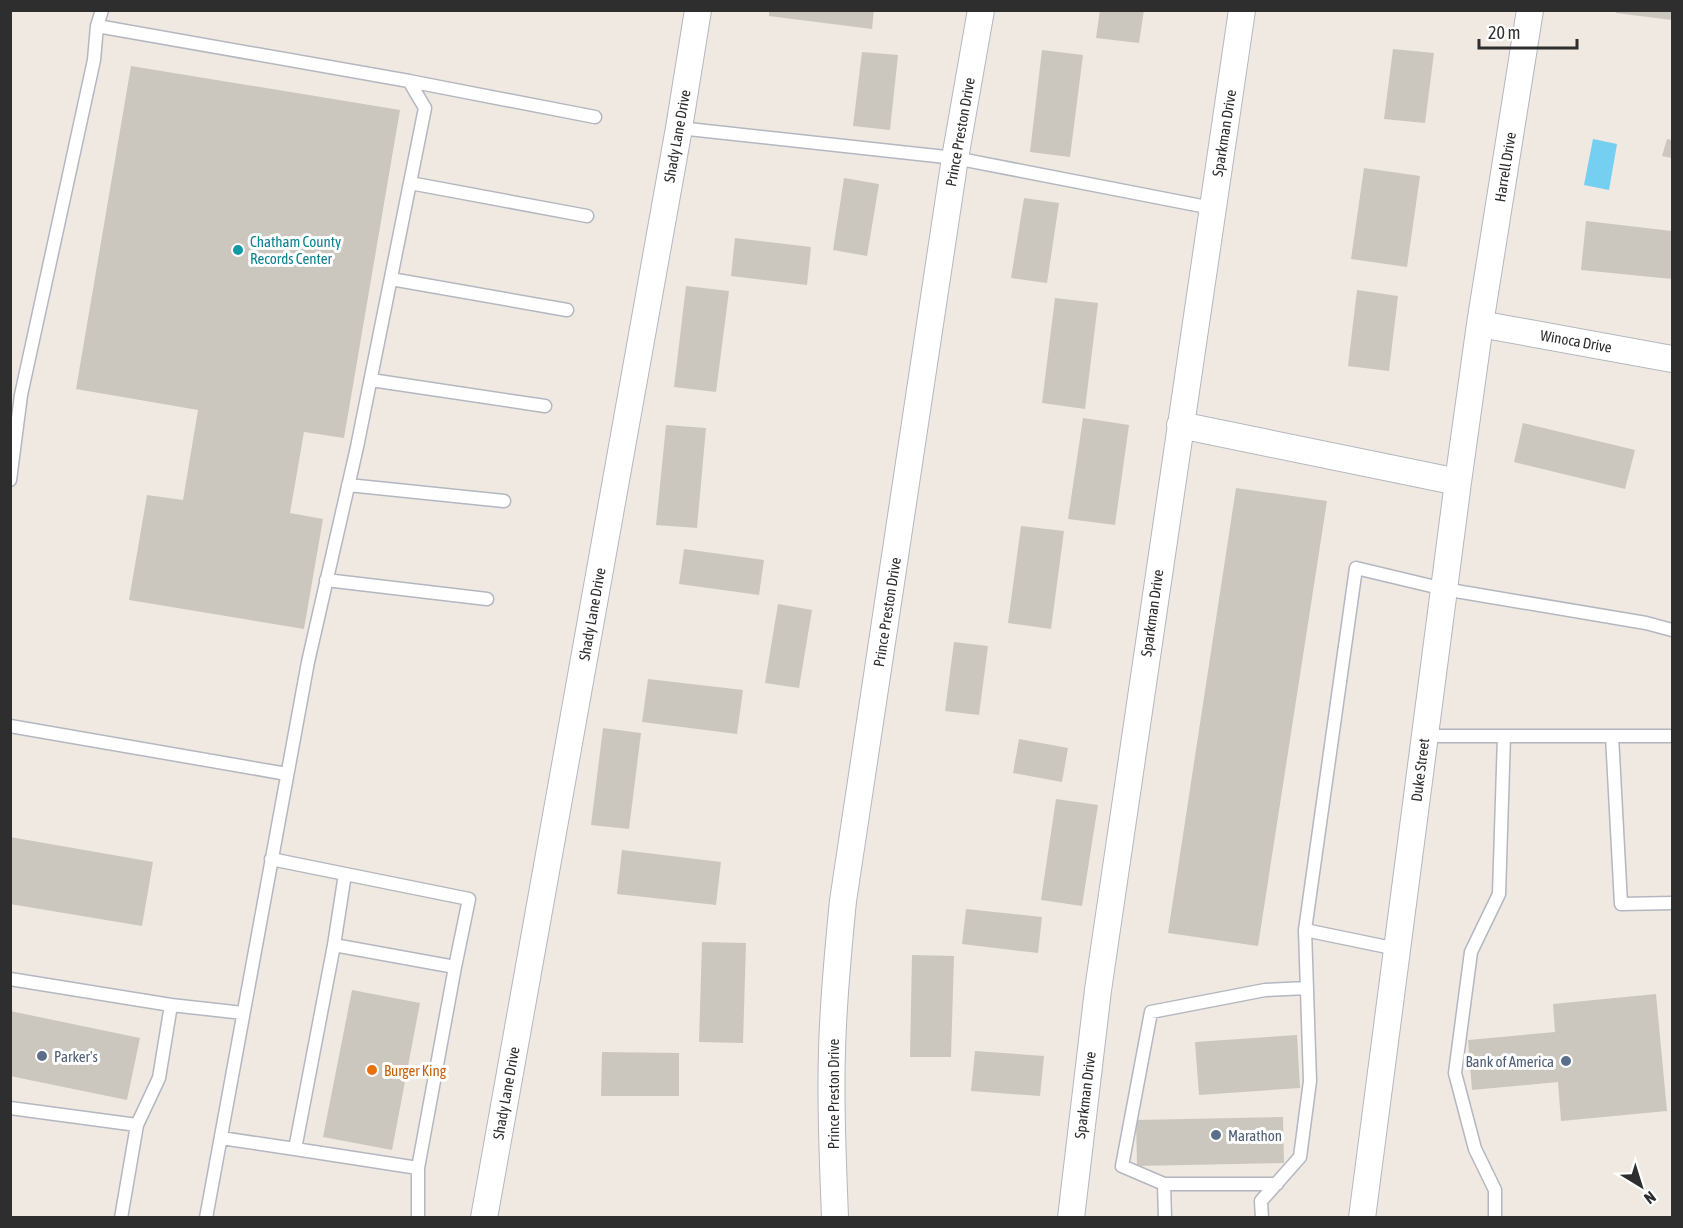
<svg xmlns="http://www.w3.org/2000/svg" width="1683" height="1228" viewBox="0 0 1683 1228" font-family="'Asap Condensed',sans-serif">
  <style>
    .water { fill: #75cff0 }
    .building { fill: #cbc7bf }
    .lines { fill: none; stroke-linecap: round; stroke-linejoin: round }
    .service-casing { stroke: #b4b7c1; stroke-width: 15 }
    .minor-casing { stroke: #b4b7c1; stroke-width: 28 }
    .service { stroke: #fff; stroke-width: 12 }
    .minor { stroke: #fff; stroke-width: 26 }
    .culture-dot { fill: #0f9aa8; stroke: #fff; stroke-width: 2 }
    .service-dot { fill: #5c6f8a; stroke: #fff; stroke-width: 2 }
    .food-dot { fill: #e8710a; stroke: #fff; stroke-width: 2 }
    .labels { text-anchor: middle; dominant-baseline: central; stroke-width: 6; stroke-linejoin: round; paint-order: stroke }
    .street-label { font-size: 15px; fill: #2e2e2e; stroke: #fff }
    .culture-label { font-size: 15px; fill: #0d838f; stroke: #fff; text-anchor: start }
    .service-label { font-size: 15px; fill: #4e5e75; stroke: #fff; text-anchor: start }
    .food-label { font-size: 15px; fill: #c56008; stroke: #fff; text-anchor: start }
  </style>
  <rect width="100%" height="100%" fill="#efe9e1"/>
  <!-- water -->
  <path class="water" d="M 1593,139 L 1617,144 L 1609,190 L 1584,185 Z"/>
  <!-- building -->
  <path class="building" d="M 769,10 L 874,10 L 872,29 L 769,16 Z
    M 1100,10 L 1144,10 L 1139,43 L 1096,38 Z
    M 1616,10 L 1672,10 L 1672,20 L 1616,13 Z
    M 1393,49 L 1434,53 L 1425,123 L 1384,119 Z
    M 1042,50 L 1083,55 L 1070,157 L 1030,152 Z
    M 862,52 L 898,55 L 890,130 L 853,126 Z
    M 131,66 L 400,110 L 344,438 L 304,432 L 290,513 L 323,519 L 304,629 L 129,600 L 147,495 L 183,500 L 198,410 L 76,389 Z
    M 1667,139 L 1672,140 L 1672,158 L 1662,156 Z
    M 1364,168 L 1420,176 L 1407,267 L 1351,259 Z
    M 844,178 L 879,184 L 867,256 L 833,250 Z
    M 1024,198 L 1059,203 L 1047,283 L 1011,278 Z
    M 1586,221 L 1672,231 L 1672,279 L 1581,270 Z
    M 735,238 L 811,247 L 807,285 L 731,276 Z
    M 686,286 L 729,291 L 716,392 L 674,387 Z
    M 1357,290 L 1398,296 L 1389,371 L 1348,366 Z
    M 1055,298 L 1098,303 L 1085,409 L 1042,403 Z
    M 1083,418 L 1129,425 L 1115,525 L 1068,519 Z
    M 1523,423 L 1635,450 L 1625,489 L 1514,462 Z
    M 666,425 L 706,428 L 697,528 L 656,525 Z
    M 1236,488 L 1327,501 L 1258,946 L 1168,933 Z
    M 1021,526 L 1064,531 L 1051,629 L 1008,623 Z
    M 684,549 L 764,560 L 759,595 L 679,584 Z
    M 778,604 L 812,610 L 799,688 L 765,683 Z
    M 954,642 L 988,646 L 979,715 L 945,711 Z
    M 648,679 L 743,690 L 737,734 L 642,722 Z
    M 603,728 L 641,733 L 629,829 L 591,825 Z
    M 1019,739 L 1068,748 L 1062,782 L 1013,773 Z
    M 1056,799 L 1098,805 L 1082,906 L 1041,900 Z
    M 10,837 L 153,862 L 142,926 L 10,904 Z
    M 622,850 L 721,862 L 716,905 L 617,894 Z
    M 966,909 L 1042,917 L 1038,953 L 962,944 Z
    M 702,942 L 746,943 L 743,1043 L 699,1042 Z
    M 912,955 L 954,956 L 951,1057 L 910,1057 Z
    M 352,990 L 420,1003 L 392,1150 L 323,1137 Z
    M 1656,994 L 1667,1111 L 1561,1121 L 1558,1082 L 1472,1090 L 1468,1040 L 1555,1032 L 1553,1004 Z
    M 10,1011 L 140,1038 L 127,1100 L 10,1076 Z
    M 1297,1035 L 1300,1088 L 1199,1095 L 1195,1042 Z
    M 975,1051 L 1044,1056 L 1040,1096 L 971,1091 Z
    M 602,1052 L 679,1053 L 679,1096 L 601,1096 Z
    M 1283,1117 L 1284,1163 L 1137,1166 L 1136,1120 Z"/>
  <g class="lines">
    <defs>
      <path id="service" d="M 97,26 L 102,10
        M 409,81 L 595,117
        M 679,128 L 955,158 L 1212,208
        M 410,183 L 587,216
        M 391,279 L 567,310
        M 371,380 L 545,406
        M 10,480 L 21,395 L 94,60 L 97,26 L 409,81 L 425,108 L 357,447 L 308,662 L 206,1218
        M 348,485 L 504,501
        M 326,580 L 487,599
        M 10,726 L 287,774
        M 1425,736 L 1672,736
        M 1612,736 L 1621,904 L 1672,903
        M 271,859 L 469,899 L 455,967
        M 334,945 L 455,967 L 418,1168 L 295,1149 L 334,945 L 345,874
        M 1397,949 L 1305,930 L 1356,568 L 1444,589 L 1646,623 L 1672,630
        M 10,979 L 171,1005 L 159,1078 L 137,1125 L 121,1218
        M 171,1005 L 243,1013
        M 10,1108 L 137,1125
        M 221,1138 L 295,1149
        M 1164,1184 L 1277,1184
        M 418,1218 L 418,1168
        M 1165,1218 L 1164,1184 L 1122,1166 L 1151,1012 L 1265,990 L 1307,988
        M 1262,1218 L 1261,1201 L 1300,1157 L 1310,1081 L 1305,930
        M 1495,1218 L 1495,1190 L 1475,1149 L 1455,1073 L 1471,952 L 1499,894 L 1504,736"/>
      <path id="minor" d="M 1480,324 L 1672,359
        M 1180,425 L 1458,482
        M 484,1218 L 679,128 L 698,10
        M 835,1218 C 833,1162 830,1107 832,1052 C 833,1002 838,951 843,901 L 955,158 L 981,10
        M 1071,1218 L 1098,990 L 1242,10
        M 1362,1218 L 1458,482 L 1480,324 L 1530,10"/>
    </defs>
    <!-- service casing -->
    <use href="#service" class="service-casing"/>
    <!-- minor casing -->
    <use href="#minor" class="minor-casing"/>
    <!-- service -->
    <use href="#service" class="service"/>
    <!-- minor -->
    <use href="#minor" class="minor"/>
  </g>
  <!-- markers -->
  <circle class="culture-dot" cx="238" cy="250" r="6"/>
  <g class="service-dot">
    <circle cx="42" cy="1056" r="6"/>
    <circle cx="1566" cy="1061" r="6"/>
    <circle cx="1216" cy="1135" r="6"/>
  </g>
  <circle class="food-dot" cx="372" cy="1070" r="6"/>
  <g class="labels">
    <!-- street labels -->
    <g class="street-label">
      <text transform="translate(960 132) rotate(-80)">Prince Preston Drive</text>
      <text transform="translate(1224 133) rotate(-81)">Sparkman Drive</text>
      <text transform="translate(677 136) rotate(-80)">Shady Lane Drive</text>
      <text transform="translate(1505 167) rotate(-81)">Harrell Drive</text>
      <text transform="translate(1576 341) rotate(10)">Winoca Drive</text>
      <text transform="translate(887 612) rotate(-81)">Prince Preston Drive</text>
      <text transform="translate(1152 613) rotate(-82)">Sparkman Drive</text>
      <text transform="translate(592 614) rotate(-80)">Shady Lane Drive</text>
      <text transform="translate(1420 770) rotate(-83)">Duke Street</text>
      <text transform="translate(506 1093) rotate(-80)">Shady Lane Drive</text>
      <text transform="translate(833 1094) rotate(-90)">Prince Preston Drive</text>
      <text transform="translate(1085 1095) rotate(-83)">Sparkman Drive</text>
    </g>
    <!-- culture labels -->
    <g class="culture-label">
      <text x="250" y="241">Chatham County<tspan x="250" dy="17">Records Center</tspan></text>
    </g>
    <!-- service labels -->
    <g class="service-label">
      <text x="54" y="1056">Parker's</text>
      <text x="1554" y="1061" text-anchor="end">Bank of America</text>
      <text x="1228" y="1135">Marathon</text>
    </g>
    <!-- food labels -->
    <g class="food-label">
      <text x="384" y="1070">Burger King</text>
    </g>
  </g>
  <!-- border -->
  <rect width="1683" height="1228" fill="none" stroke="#2e2e2e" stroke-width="24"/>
  <!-- north arrow -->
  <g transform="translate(1641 1186) rotate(142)" stroke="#ffffff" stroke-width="4.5" paint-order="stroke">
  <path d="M0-4.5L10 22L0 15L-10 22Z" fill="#2e2e2e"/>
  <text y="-9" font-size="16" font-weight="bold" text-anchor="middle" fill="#2e2e2e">N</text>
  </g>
  <!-- scale -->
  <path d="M1479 39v9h98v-9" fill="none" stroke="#2e2e2e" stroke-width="3"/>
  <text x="1488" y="39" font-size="18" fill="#2e2e2e" stroke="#ffffff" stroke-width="4.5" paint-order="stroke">20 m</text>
</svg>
